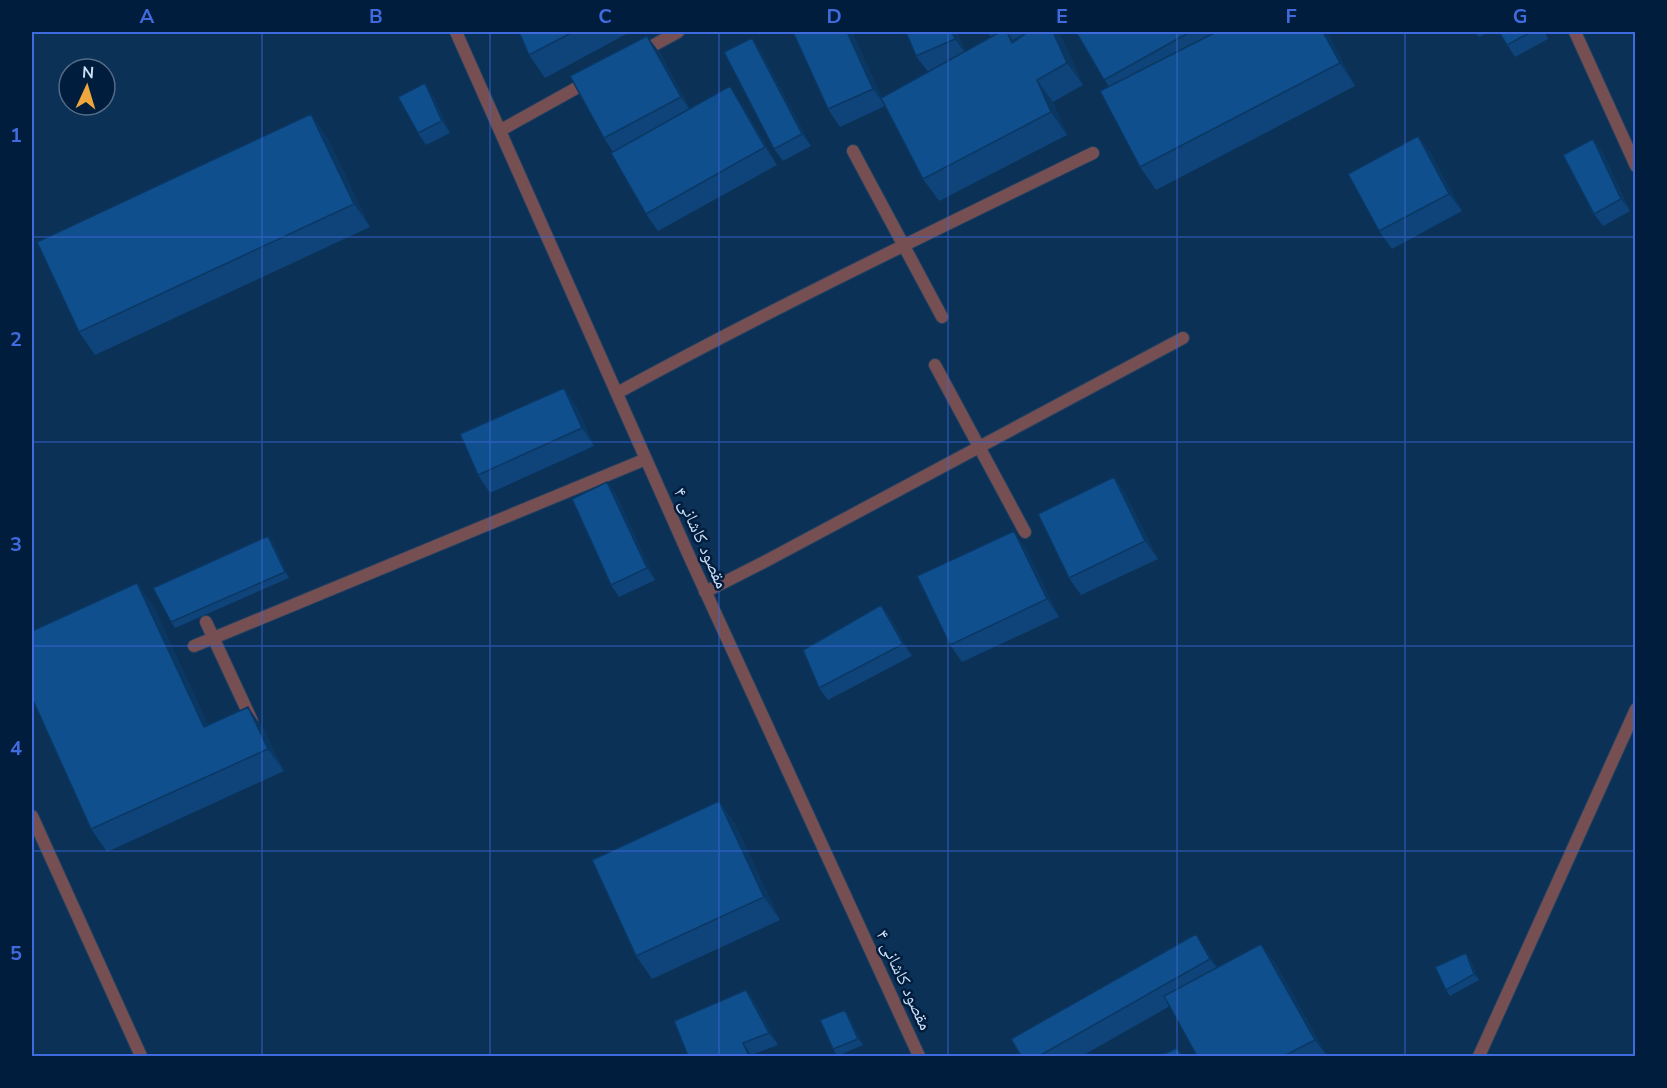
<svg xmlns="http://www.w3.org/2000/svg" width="1667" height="1088" viewBox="0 0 1667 1088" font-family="'Nunito Sans','Noto Naskh Arabic',sans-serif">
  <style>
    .built { fill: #0b3157; fill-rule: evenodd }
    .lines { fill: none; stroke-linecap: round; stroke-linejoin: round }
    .lane-casing { stroke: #234160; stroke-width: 14 }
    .lane { stroke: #764f53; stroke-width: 12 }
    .wall { fill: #0e4479; fill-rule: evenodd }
    .shaded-wall { fill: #0b3763 }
    .building { fill: #104f8d; stroke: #0b3763; stroke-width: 1.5 }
    .grid { fill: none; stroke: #406bde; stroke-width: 1.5; stroke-opacity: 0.55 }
    .labels { text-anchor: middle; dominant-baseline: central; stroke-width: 5; stroke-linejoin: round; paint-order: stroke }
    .street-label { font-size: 18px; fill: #cddff5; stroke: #001d3d }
    .neatline { fill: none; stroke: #406bde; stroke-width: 2 }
    .grid-label { font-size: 20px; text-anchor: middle; font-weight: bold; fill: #406bde }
  </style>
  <rect width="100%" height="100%" fill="#072748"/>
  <!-- built -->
  <path class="built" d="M 32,32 L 1635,32 L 1635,1056 L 32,1056 ZM 69,69 L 105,69 L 105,105 L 69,105 Z"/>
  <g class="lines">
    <defs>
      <path id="lane" d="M 456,32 L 690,558 L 919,1056
        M 1575,32 L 1636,166
        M 641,52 L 678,32
        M 501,130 L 589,81
        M 853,151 L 942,317
        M 935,365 L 1025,532
        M 617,393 C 773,308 933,231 1093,153
        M 705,592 L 766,561 L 1183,338
        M 206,622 L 252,721
        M 194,646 L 646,459
        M 32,816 L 141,1056
        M 1479,1056 L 1636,709"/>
    </defs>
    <!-- lane casing -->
    <use href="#lane" class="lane-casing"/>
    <!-- lane -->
    <use href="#lane" class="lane"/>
  </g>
  <!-- wall -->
  <path class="wall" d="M 519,32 L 630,32 L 545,78 L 529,55 Z
    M 852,32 L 882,98 L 928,72 L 916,56 L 957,32 L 965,51 L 991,37 L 987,32 L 1057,32 L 1063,40 L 1083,85 L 1053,102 L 1067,135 L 939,201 L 923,179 L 885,106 L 840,127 L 828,109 ZM 1027,32 L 1014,41 L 1013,40 Z
    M 1076,32 L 1327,32 L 1355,86 L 1156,190 L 1140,167 L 1109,87 Z
    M 1475,32 L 1488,32 L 1479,37 Z
    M 1499,32 L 1545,32 L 1548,39 L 1515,57 Z
    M 752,38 L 760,50 L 811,146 L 783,161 L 774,149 Z
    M 660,53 L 690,109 L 742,104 L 777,165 L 658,231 L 646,214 L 613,152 L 604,138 Z
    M 425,83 L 433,96 L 450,133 L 426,145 L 418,133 Z
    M 1418,136 L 1431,154 L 1462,211 L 1392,249 L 1379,231 Z
    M 327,137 L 370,227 L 95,355 L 79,332 Z
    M 1602,151 L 1630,211 L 1603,226 L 1594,214 Z
    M 576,405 L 594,446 L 490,493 L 478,475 Z
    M 1114,477 L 1126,495 L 1158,559 L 1081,595 L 1069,578 Z
    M 607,482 L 616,494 L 655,580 L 619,597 L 611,585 Z
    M 273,542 L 289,578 L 175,628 L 171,622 Z
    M 1026,549 L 1059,617 L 962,662 L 950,645 Z
    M 153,605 L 208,725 L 248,707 L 264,730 L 284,771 L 107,852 L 91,829 Z
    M 881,605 L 890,617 L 912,656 L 828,700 L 819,688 Z
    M 719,801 L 735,824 L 780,920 L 652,979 L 636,956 Z
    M 1261,944 L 1277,966 L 1327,1056 L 1197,1056 L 1170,1006 L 1082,1056 L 1021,1056 L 1208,952 L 1217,967 Z
    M 1466,953 L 1470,959 L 1479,980 L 1450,996 L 1446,990 Z
    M 746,990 L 755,1002 L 778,1045 L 751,1055 L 752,1056 L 688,1056 Z
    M 849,1016 L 863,1045 L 837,1056 L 833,1049 Z"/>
  <!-- shaded-wall -->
  <path class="shaded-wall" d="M 847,32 L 852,32 L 886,106 L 873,89 Z
    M 952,32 L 957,32 L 968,57 L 955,39 Z
    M 1007,32 L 1021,51 L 1012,43 Z
    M 1053,32 L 1057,32 L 1063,40 L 1083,85 L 1067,63 Z
    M 1323,32 L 1327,32 L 1355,86 L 1340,63 Z
    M 647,36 L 660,53 L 693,115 L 681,97 Z
    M 752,38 L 760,50 L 811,146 L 802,134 Z
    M 1037,80 L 1053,102 L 1067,135 L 1051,112 Z
    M 425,83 L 433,96 L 450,133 L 442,121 Z
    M 730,86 L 742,104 L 777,165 L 765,147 Z
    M 311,114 L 327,137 L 370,227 L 354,204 Z
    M 1418,136 L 1431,154 L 1462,211 L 1449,194 Z
    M 1593,139 L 1602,151 L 1630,211 L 1621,199 Z
    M 564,388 L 576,405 L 594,446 L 582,428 Z
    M 1114,477 L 1126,495 L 1158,559 L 1145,541 Z
    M 607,482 L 616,494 L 655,580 L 647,568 Z
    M 1014,531 L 1026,549 L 1059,617 L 1047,599 Z
    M 268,536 L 273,542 L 289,578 L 285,572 Z
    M 137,583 L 153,605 L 220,750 L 204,727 Z
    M 881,605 L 890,617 L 912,656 L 903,644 Z
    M 248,707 L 264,730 L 284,771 L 268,749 Z
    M 719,801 L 735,824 L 780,920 L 764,897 Z
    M 1196,934 L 1208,952 L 1223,976 L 1210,959 Z
    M 1261,944 L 1277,966 L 1327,1056 L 1315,1040 Z
    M 1466,953 L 1470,959 L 1479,980 L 1474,974 Z
    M 746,990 L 755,1002 L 778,1045 L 769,1033 Z
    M 845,1010 L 849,1016 L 863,1045 L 858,1039 Z
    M 743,1043 L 752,1056 L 749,1056 Z"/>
  <!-- building -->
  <path class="building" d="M 519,32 L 573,32 L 529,55 Z
    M 793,32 L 847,32 L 873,89 L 828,109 Z
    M 906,32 L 952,32 L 955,39 L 916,56 Z
    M 1000,32 L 1007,32 L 1012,43 L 1028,32 L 1053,32 L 1067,63 L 1037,80 L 1051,112 L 923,179 L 881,98 Z
    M 1076,32 L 1190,32 L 1104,80 Z
    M 1216,32 L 1323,32 L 1340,63 L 1140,167 L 1100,91 Z
    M 1499,32 L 1531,32 L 1507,45 Z
    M 647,36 L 681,97 L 604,138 L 570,76 Z
    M 752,38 L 802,134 L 774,149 L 724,52 Z
    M 425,83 L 442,121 L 418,133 L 398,97 Z
    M 730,86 L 765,147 L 646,214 L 611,153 Z
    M 311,114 L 354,204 L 79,332 L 37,242 Z
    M 1418,136 L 1449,194 L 1379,231 L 1348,174 Z
    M 1593,139 L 1621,199 L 1594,214 L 1563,155 Z
    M 564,388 L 582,428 L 478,475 L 460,434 Z
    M 1114,477 L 1145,541 L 1069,578 L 1038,514 Z
    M 607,482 L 647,568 L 611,585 L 572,499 Z
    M 1014,531 L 1047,599 L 950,645 L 917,576 Z
    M 268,536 L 285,572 L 171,622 L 153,588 Z
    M 137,583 L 204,727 L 248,707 L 268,749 L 91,829 L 32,698 L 32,631 Z
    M 881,605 L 903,644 L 819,688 L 803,650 Z
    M 719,801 L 764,897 L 636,956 L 592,860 Z
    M 1196,934 L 1210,959 L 1039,1056 L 1021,1056 L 1011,1039 Z
    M 1261,944 L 1315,1040 L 1284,1056 L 1197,1056 L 1164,996 Z
    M 1466,953 L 1474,974 L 1446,990 L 1435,967 Z
    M 746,990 L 769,1033 L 743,1043 L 749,1056 L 688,1056 L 674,1021 Z
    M 845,1010 L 858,1039 L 833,1049 L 820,1020 Z
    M 1177,1048 L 1182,1056 L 1159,1056 Z"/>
  <!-- grid -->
  <path class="grid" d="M 262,32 L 262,1056M 490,32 L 490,1056M 719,32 L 719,1056M 948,32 L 948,1056M 1177,32 L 1177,1056M 1405,32 L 1405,1056M 32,237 L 1636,237M 32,442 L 1636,442M 32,646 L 1636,646M 32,851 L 1636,851"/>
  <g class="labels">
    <!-- street labels -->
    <g class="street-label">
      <text transform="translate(701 538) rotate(66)">مقصود کاشانی ۴</text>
      <text transform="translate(904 980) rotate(65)">مقصود کاشانی ۴</text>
    </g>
  </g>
  <!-- border -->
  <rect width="1667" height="1088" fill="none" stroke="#001d3d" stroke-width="66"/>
  <!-- north arrow -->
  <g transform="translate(87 87) rotate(4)"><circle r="28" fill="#001d3d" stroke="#526b87" stroke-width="1.5"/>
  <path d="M0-4.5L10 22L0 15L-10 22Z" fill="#efa73d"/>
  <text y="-9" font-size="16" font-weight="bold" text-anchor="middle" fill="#cddff5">N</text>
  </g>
  <rect x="33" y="33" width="1601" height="1022" class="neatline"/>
  <g class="grid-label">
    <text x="147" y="23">A</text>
    <text x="376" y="23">B</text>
    <text x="605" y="23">C</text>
    <text x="834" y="23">D</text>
    <text x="1062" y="23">E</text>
    <text x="1291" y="23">F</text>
    <text x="1520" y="23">G</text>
    <text x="16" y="142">1</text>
    <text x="16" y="346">2</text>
    <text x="16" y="551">3</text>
    <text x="16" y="755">4</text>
    <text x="16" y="960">5</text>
  </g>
</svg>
